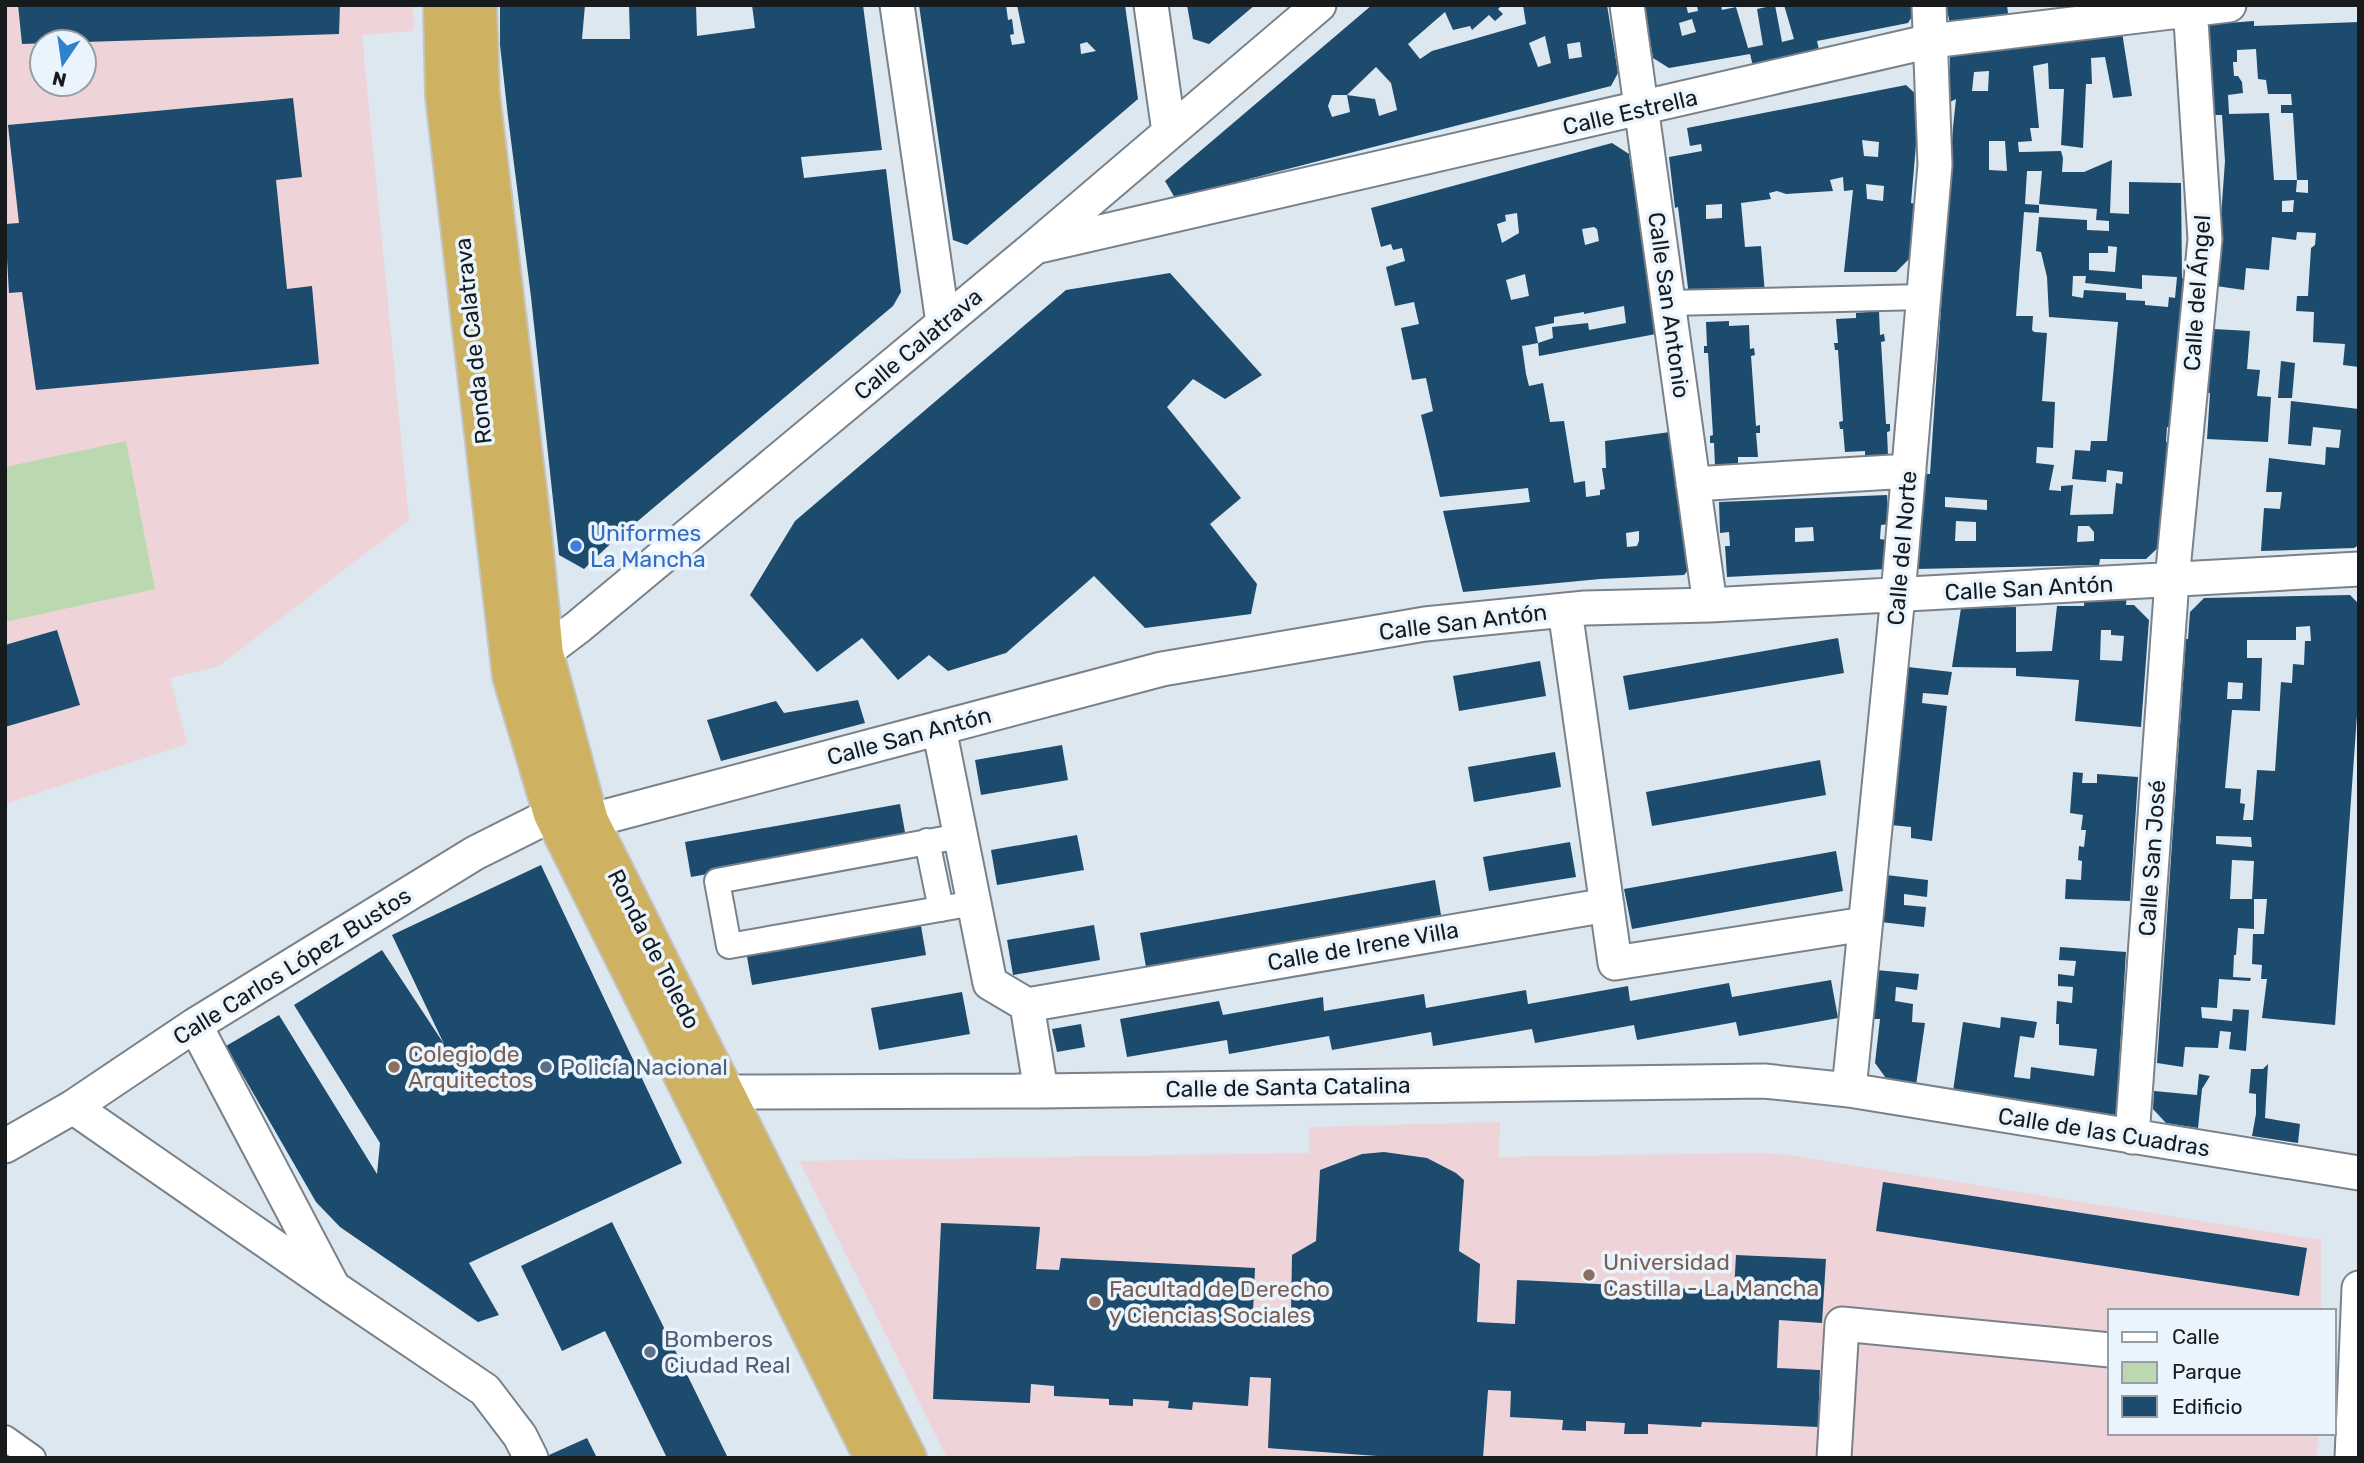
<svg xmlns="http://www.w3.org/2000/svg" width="2364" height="1463" viewBox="0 0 2364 1463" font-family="Rubik,sans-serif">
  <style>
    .education { fill: #eed4d8; fill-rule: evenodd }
    .green { fill: #bcd8b1 }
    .building { fill: #1c4b6e; fill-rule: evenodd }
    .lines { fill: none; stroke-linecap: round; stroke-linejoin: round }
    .pedestrian-casing { stroke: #79828a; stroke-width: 28 }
    .minor-casing { stroke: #79828a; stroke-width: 37 }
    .trunk-casing { stroke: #c3c4c4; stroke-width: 42 }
    .pedestrian { stroke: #fff; stroke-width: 24 }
    .minor { stroke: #fff; stroke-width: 33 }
    .trunk { stroke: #ceb262; stroke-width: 38 }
    .shop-dot { fill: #3f7fe0; stroke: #eaf4fd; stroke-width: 2.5 }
    .education-dot { fill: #8d6e63; stroke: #eaf4fd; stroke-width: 2.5 }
    .service-dot { fill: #5c6f8a; stroke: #eaf4fd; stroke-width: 2.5 }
    .labels { text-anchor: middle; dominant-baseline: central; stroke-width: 7; stroke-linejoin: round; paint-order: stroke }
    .street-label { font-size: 23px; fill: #181b1e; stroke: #eaf4fd }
    .shop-label { font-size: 23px; fill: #366cbe; stroke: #eaf4fd; text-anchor: start }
    .education-label { font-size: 23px; fill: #785e54; stroke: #eaf4fd; text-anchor: start }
    .service-label { font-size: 23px; fill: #4e5e75; stroke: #eaf4fd; text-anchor: start }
  </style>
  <rect width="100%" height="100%" fill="#dde7f0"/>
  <!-- education -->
  <path class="education" d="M 5,5 L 413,5 L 414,31 L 362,35 L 409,520 L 219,666 L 170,678 L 187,744 L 5,804 ZM 42,42 L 84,42 L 84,84 L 42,84 Z
    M 1500,1122 L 1499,1157 L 1757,1153 L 1788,1155 L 2321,1240 L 2321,1311 L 2110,1311 L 2110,1433 L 2318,1433 L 2317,1458 L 947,1458 L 799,1161 L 1309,1153 L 1309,1127 Z"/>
  <!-- green -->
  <path class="green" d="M 126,441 L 155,589 L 5,622 L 5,467 Z"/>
  <!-- building -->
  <path class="building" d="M 18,5 L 340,5 L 339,34 L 22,44 Z
    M 500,5 L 585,5 L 582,39 L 630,39 L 629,5 L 696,5 L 697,36 L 755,28 L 752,5 L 863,5 L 864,13 L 882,150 L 801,157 L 804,178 L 886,169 L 901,292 L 893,306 L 607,547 L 584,569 L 559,555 L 531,297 L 508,117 L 500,45 Z
    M 919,5 L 1006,5 L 1008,20 L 1012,19 L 1014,34 L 1010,35 L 1012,45 L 1025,43 L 1017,5 L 1125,5 L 1138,99 L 967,245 L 953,240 ZM 1087,42 L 1096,51 L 1081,54 L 1080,44 Z
    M 1187,5 L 1255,5 L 1209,44 L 1193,39 Z
    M 1372,5 L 1502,5 L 1498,9 L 1503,14 L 1495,21 L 1489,15 L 1472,30 L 1470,26 L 1453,30 L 1445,12 L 1408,44 L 1420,59 L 1432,51 L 1526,24 L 1523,5 L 1607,5 L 1618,73 L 1611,86 L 1175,198 L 1165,181 ZM 1545,36 L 1551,63 L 1538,67 L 1529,43 ZM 1580,42 L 1582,57 L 1569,59 L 1567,44 ZM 1376,67 L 1391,83 L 1397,110 L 1379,116 L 1375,99 L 1347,95 L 1350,112 L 1332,117 L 1328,106 L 1332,95 L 1347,95 Z
    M 1644,5 L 1686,5 L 1688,13 L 1698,11 L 1697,5 L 1721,5 L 1722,10 L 1736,7 L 1748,48 L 1763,45 L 1757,9 L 1775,5 L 1782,42 L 1794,39 L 1784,5 L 1918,5 L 1918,7 L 1908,23 L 1817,41 L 1820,54 L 1754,70 L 1750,54 L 1669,68 L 1653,58 ZM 1692,19 L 1696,32 L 1682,36 L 1679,23 Z
    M 1946,5 L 2007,5 L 2009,22 L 1951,29 Z
    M 2254,21 L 2254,26 L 2359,22 L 2359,367 L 2343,365 L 2345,344 L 2313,342 L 2314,312 L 2296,311 L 2297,296 L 2308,296 L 2311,248 L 2315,245 L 2316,233 L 2297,232 L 2296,240 L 2272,237 L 2269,270 L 2246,268 L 2244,290 L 2216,286 L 2225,161 L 2222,115 L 2205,115 L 2200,25 ZM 2256,49 L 2258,79 L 2266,80 L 2268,94 L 2291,94 L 2292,105 L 2281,105 L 2281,113 L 2293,113 L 2297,180 L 2308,180 L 2308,193 L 2296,192 L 2297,180 L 2274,180 L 2269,113 L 2229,114 L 2228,95 L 2243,93 L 2242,82 L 2238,76 L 2234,76 L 2233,62 L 2237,62 L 2237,50 ZM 2294,200 L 2293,212 L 2282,212 L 2282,201 Z
    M 2122,32 L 2132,96 L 2113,98 L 2105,57 L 2091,58 L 2092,84 L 2086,84 L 2083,148 L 2061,145 L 2064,89 L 2049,89 L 2048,63 L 2033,66 L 2039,128 L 2030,128 L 2032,141 L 2018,142 L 2019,152 L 2061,151 L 2063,158 L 2062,172 L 2084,172 L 2112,160 L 2110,213 L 2129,214 L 2129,182 L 2181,183 L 2182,278 L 2189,279 L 2173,428 L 2167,427 L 2166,442 L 2171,442 L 2162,544 L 2146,559 L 2100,559 L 2099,565 L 1916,569 L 1923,474 L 1930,474 L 1953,127 L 1956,99 L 1950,102 L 1950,53 ZM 1989,71 L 1988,91 L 1972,91 L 1974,72 ZM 1989,141 L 2005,141 L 2007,171 L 1989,170 ZM 2027,171 L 2042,171 L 2039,204 L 2097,209 L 2096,220 L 2109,221 L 2109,231 L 2087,230 L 2087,220 L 2039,217 L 2036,251 L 2041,252 L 2047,277 L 2049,317 L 2118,322 L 2107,441 L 2091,441 L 2090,451 L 2075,450 L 2072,479 L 2106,482 L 2107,470 L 2123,472 L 2122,484 L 2116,483 L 2113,514 L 2070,515 L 2073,485 L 2061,486 L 2061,491 L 2049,490 L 2054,465 L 2036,463 L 2037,447 L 2053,448 L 2055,402 L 2042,401 L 2047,333 L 2034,332 L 2032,330 L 2033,316 L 2016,316 L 2024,212 L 2039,213 L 2039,205 L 2025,204 ZM 2108,246 L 2117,247 L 2115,272 L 2089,270 L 2089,253 L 2108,253 ZM 2142,275 L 2177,277 L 2175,298 L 2169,297 L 2168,307 L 2145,305 L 2145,301 L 2126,300 L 2126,293 L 2084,290 L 2083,298 L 2072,296 L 2073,276 L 2086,276 L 2085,283 L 2142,289 ZM 1945,497 L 1987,500 L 1987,510 L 1945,507 ZM 1956,521 L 1976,522 L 1976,541 L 1955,541 ZM 2078,526 L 2089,526 L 2094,532 L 2094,541 L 2077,542 Z
    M 1906,85 L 1920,98 L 1911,203 L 1916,204 L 1910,258 L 1896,272 L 1844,272 L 1853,190 L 1844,191 L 1843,177 L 1830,180 L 1833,191 L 1786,194 L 1777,191 L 1769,193 L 1771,199 L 1741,203 L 1745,247 L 1761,246 L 1765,294 L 1689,296 L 1678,207 L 1675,208 L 1669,157 L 1702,151 L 1701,144 L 1690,146 L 1687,128 ZM 1862,140 L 1879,142 L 1878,157 L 1864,156 ZM 1866,184 L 1884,186 L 1883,201 L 1867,199 ZM 1722,204 L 1722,218 L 1706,219 L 1706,205 Z
    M 293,98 L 302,177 L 276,180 L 287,289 L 312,286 L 319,364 L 36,390 L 22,292 L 9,293 L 5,224 L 19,223 L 8,125 Z
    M 1612,143 L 1629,154 L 1656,334 L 1539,356 L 1538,343 L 1553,338 L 1552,327 L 1588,323 L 1589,330 L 1626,323 L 1624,306 L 1584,314 L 1584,312 L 1554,317 L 1554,323 L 1535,327 L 1538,343 L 1522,346 L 1526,374 L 1529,386 L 1543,383 L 1550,422 L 1564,421 L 1574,483 L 1585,481 L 1586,497 L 1600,495 L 1600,490 L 1605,489 L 1602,468 L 1606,468 L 1605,441 L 1670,432 L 1690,568 L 1684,575 L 1600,579 L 1463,592 L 1443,511 L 1530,502 L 1528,488 L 1440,497 L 1421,415 L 1433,411 L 1426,378 L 1412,380 L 1401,328 L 1419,324 L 1414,302 L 1395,306 L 1386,267 L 1405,261 L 1402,248 L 1393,250 L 1391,244 L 1381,247 L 1371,208 ZM 1517,213 L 1519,233 L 1502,243 L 1497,224 L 1506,221 L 1505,215 ZM 1594,227 L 1597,229 L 1599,241 L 1585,245 L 1582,229 ZM 1525,274 L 1529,296 L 1511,300 L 1506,280 ZM 1639,531 L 1639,541 L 1637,546 L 1627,547 L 1626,533 Z
    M 1170,273 L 1262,375 L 1225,399 L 1193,379 L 1167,407 L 1241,498 L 1210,524 L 1257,584 L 1251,614 L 1145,628 L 1094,576 L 1006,653 L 948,671 L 929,655 L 898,680 L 862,638 L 817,672 L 750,595 L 795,521 L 1066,290 Z
    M 1879,311 L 1880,335 L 1884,334 L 1885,341 L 1881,342 L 1886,424 L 1890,424 L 1890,431 L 1887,432 L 1888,455 L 1865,457 L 1865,451 L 1845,452 L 1843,429 L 1840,429 L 1839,422 L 1843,421 L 1838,350 L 1835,350 L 1834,343 L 1838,343 L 1836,319 L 1856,318 L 1856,313 Z
    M 1729,321 L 1729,326 L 1749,325 L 1750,349 L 1754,348 L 1755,355 L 1751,356 L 1756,426 L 1760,425 L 1760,433 L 1756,433 L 1758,457 L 1738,457 L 1738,465 L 1715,466 L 1714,443 L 1710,443 L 1710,436 L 1713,435 L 1708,353 L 1704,353 L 1704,346 L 1707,346 L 1706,322 Z
    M 2213,329 L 2250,331 L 2247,369 L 2260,370 L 2257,396 L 2271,397 L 2268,442 L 2207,439 L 2210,393 L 2207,393 Z
    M 2281,361 L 2295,363 L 2292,398 L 2278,398 Z
    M 2291,401 L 2359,409 L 2359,545 L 2354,548 L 2261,551 L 2264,508 L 2280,509 L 2282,492 L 2266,492 L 2269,458 L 2325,465 L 2326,447 L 2339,448 L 2341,430 L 2313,427 L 2311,446 L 2288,444 Z
    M 1887,495 L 1889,524 L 1881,525 L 1880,539 L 1886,540 L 1887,569 L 1727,577 L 1725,546 L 1730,546 L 1729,532 L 1720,533 L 1719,502 ZM 1813,527 L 1814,541 L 1795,542 L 1795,528 Z
    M 2127,590 L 2126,605 L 2134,605 L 2149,620 L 2141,727 L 2075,721 L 2079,680 L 2016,676 L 2016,668 L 1952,667 L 1961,608 L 2016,607 L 2016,652 L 2052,651 L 2057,606 L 2084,606 L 2085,591 ZM 2101,630 L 2111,630 L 2111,635 L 2124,636 L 2122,661 L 2100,660 Z
    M 2350,595 L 2359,604 L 2359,687 L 2335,1025 L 2262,1018 L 2267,979 L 2261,979 L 2262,965 L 2252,964 L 2253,934 L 2264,934 L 2267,899 L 2254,899 L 2254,929 L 2238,928 L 2236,955 L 2234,955 L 2233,977 L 2251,978 L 2250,981 L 2219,979 L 2217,1008 L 2201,1007 L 2202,1018 L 2232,1021 L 2233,1009 L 2249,1010 L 2246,1051 L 2229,1049 L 2231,1032 L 2220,1031 L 2218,1048 L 2185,1047 L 2183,1067 L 2157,1063 L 2186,639 L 2188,639 L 2190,612 L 2204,598 ZM 2310,626 L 2311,641 L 2305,641 L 2304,665 L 2293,664 L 2292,683 L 2281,682 L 2275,771 L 2257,770 L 2253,820 L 2243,820 L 2245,804 L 2240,803 L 2241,789 L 2225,788 L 2232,710 L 2260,711 L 2262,658 L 2247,658 L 2247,640 L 2296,640 L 2296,627 ZM 2228,682 L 2243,683 L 2242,699 L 2227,699 ZM 2216,836 L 2251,837 L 2252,847 L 2216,844 ZM 2232,860 L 2254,861 L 2252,899 L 2230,899 Z
    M 57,630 L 80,705 L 5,727 L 5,645 Z
    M 1838,638 L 1844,673 L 1629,710 L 1623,676 Z
    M 1540,661 L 1546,696 L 1459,711 L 1453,676 Z
    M 1908,667 L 1952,672 L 1948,695 L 1923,693 L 1922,703 L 1947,706 L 1932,841 L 1911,838 L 1911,827 L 1891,825 Z
    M 858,700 L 865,723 L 721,761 L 707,720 L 776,701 L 784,713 Z
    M 1062,745 L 1068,780 L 981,795 L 975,760 Z
    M 1555,752 L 1561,787 L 1474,802 L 1468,767 Z
    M 1820,760 L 1826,795 L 1652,826 L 1646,792 Z
    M 2073,772 L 2083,773 L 2082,783 L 2097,783 L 2097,774 L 2138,777 L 2130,901 L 2065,899 L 2066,879 L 2081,880 L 2082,861 L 2078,860 L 2079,846 L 2084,847 L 2086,830 L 2081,830 L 2083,815 L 2070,813 Z
    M 900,804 L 906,838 L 691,877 L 685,842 Z
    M 1077,835 L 1084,870 L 997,885 L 991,850 Z
    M 1570,842 L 1576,877 L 1489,891 L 1483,857 Z
    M 1836,851 L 1843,891 L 1632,929 L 1624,889 Z
    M 541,865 L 682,1163 L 469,1263 L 499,1315 L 478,1322 L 340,1227 L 316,1202 L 226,1046 L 279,1015 L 377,1174 L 380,1143 L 294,1005 L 382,950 L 444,1044 L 392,935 Z
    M 1886,875 L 1928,880 L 1927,897 L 1904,894 L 1904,905 L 1926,907 L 1924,927 L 1881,922 Z
    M 1435,880 L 1441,915 L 1146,967 L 1140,933 Z
    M 920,920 L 926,955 L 752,985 L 746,951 Z
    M 1094,925 L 1100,960 L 1013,975 L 1007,940 Z
    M 2060,947 L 2126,952 L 2116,1115 L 1953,1091 L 1963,1022 L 2000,1028 L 2001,1017 L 2037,1022 L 2034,1038 L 2020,1036 L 2014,1077 L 2030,1079 L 2031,1067 L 2094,1076 L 2097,1049 L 2059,1045 L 2059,1024 L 2056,1024 L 2057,1001 L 2072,1003 L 2073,987 L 2058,986 L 2058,974 L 2074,976 L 2076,961 L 2059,960 Z
    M 1876,970 L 1919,974 L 1917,990 L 1896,987 L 1895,1001 L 1913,1004 L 1912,1022 L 1925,1023 L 1916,1085 L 1888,1081 L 1875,1063 L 1880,1019 L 1871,1019 Z
    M 1831,980 L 1838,1018 L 1739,1036 L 1736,1022 L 1637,1040 L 1634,1025 L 1535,1043 L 1532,1029 L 1433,1046 L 1431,1032 L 1332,1050 L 1329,1036 L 1229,1054 L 1227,1040 L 1127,1057 L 1120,1019 L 1219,1001 L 1223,1015 L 1323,997 L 1324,1011 L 1424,994 L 1426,1008 L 1526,990 L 1528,1004 L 1628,986 L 1630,1001 L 1729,983 L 1732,997 Z
    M 962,992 L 970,1034 L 879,1050 L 871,1008 Z
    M 1081,1024 L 1085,1047 L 1057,1052 L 1052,1029 Z
    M 2268,1064 L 2265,1118 L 2300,1124 L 2298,1143 L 2252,1136 L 2256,1114 L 2256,1094 L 2249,1093 L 2251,1069 L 2263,1069 Z
    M 2199,1074 L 2210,1076 L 2202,1089 L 2198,1128 L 2166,1123 L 2153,1109 L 2154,1091 L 2197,1095 Z
    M 1384,1152 L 1427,1158 L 1456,1173 L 1464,1180 L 1459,1251 L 1480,1264 L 1477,1322 L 1515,1324 L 1517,1280 L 1734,1291 L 1736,1255 L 1826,1259 L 1822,1323 L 1779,1320 L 1777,1368 L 1820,1370 L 1818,1427 L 1702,1422 L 1701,1427 L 1648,1424 L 1648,1434 L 1624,1434 L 1625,1423 L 1586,1421 L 1586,1431 L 1562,1430 L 1563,1420 L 1510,1417 L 1511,1391 L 1488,1390 L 1483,1458 L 1405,1458 L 1268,1448 L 1271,1378 L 1250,1377 L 1248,1406 L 1193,1402 L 1192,1410 L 1168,1408 L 1169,1401 L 1133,1399 L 1133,1406 L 1109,1405 L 1109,1399 L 1054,1396 L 1054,1386 L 1031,1384 L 1030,1403 L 933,1399 L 941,1223 L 1040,1227 L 1036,1269 L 1059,1270 L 1061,1258 L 1255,1268 L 1253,1313 L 1291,1314 L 1292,1255 L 1316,1241 L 1320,1170 L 1362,1154 Z
    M 1883,1182 L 2307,1248 L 2299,1296 L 1876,1231 Z
    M 612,1222 L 728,1458 L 667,1458 L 605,1331 L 562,1351 L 521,1266 Z
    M 587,1438 L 597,1458 L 550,1458 L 549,1455 Z"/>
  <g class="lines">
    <defs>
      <path id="pedestrian" d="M 1669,303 L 1924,297
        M 960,836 L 717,881 L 729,946 L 974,903
        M 927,841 L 941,909
        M 5,1438 L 33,1458"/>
      <path id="minor" d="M 897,5 L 943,323
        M 1151,5 L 1169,132
        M 1627,5 L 1710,605
        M 1035,247 L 1931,41 L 2229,5
        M 1693,484 L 1909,471
        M 1565,610 L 1615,963 L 1865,924
        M 525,667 L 578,627 L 1035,247 L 1319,5
        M 939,728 L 990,983 L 1027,1005 L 1041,1091
        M 1027,1005 L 1607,905
        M 195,1025 L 331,1283
        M 1849,1090 L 1898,595 L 1935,165 L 1929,5
        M 726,1092 L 1041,1091 L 1764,1081 L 1849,1090 L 2359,1173
        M 73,1107 L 334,1288 L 485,1390 L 520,1436 L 531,1458
        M 2132,1137 L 2172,580 L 2205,239 L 2190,5
        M 5,1146 L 73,1107 L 195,1025 L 475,853 L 553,814 L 589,821 L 1162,669 L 1425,624 L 1585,608 L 1710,605 L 2359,569
        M 1834,1458 L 1842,1324 L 2110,1350
        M 2352,1458 L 2359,1288"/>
      <path id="trunk" d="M 443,5 L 445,95 L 512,676 L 553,814 L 874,1458
        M 477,5 L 480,94 L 532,532 L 544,654 L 589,821 L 907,1458"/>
    </defs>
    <!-- pedestrian casing -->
    <use href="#pedestrian" class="pedestrian-casing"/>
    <!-- minor casing -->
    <use href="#minor" class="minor-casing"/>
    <!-- trunk casing -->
    <use href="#trunk" class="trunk-casing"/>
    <!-- pedestrian -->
    <use href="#pedestrian" class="pedestrian"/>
    <!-- minor -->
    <use href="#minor" class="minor"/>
    <!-- trunk -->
    <use href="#trunk" class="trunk"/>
  </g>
  <!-- markers -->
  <circle class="shop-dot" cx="576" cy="546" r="7"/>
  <g class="education-dot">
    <circle cx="394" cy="1067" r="7"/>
    <circle cx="1589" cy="1275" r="7"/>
    <circle cx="1095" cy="1302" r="7"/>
  </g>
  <g class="service-dot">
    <circle cx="546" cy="1067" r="7"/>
    <circle cx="650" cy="1352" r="7"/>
  </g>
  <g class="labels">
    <!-- street labels -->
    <g class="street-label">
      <text transform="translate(1630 112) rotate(-13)">Calle Estrella</text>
      <text transform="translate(2197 293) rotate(-86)">Calle del Ángel</text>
      <text transform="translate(1669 305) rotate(82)">Calle San Antonio</text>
      <text transform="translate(473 341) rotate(-96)">Ronda de Calatrava</text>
      <text transform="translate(918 344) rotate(-40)">Calle Calatrava</text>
      <text transform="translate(1902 548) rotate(-85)">Calle del Norte</text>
      <text transform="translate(2029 588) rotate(-3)">Calle San Antón</text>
      <text transform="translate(1463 622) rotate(-7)">Calle San Antón</text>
      <text transform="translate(909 736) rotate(-15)">Calle San Antón</text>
      <text transform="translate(2152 858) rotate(-86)">Calle San José</text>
      <text transform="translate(1363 946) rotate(-10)">Calle de Irene Villa</text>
      <text transform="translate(654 949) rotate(63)">Ronda de Toledo</text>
      <text transform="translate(292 966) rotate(-32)">Calle Carlos López Bustos</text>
      <text transform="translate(1288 1087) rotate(-1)">Calle de Santa Catalina</text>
      <text transform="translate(2104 1132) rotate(9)">Calle de las Cuadras</text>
    </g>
    <!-- shop labels -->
    <g class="shop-label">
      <text x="590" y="533">Uniformes<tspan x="590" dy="26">La Mancha</tspan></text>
    </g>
    <!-- education labels -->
    <g class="education-label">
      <text x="408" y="1054">Colegio de<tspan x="408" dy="26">Arquitectos</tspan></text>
      <text x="1603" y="1262">Universidad<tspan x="1603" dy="26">Castilla - La Mancha</tspan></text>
      <text x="1109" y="1289">Facultad de Derecho<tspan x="1109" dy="26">y Ciencias Sociales</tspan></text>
    </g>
    <!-- service labels -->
    <g class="service-label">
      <text x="560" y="1067">Policía Nacional</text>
      <text x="664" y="1339">Bomberos<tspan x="664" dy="26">Ciudad Real</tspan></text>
    </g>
  </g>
  <!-- border -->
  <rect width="2364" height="1463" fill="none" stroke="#181b1e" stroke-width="14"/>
  <!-- legend -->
  <rect x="2108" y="1309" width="228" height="126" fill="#eaf4fd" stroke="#969da4" stroke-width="2"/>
  <rect x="2122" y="1332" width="35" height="10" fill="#ffffff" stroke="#969da4" stroke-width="2"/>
  <text x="2172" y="1344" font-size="21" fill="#181b1e">Calle</text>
  <rect x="2122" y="1362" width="35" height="21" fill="#bcd8b1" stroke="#969da4" stroke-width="2"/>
  <text x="2172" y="1379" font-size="21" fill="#181b1e">Parque</text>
  <rect x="2122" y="1396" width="35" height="21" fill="#1c4b6e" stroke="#969da4" stroke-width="2"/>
  <text x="2172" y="1414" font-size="21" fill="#181b1e">Edificio</text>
  <!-- north arrow -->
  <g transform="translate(63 63) rotate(193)"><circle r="33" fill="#eaf4fd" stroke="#969da4" stroke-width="2"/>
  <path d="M0-5L12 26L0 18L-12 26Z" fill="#2f81d0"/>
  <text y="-10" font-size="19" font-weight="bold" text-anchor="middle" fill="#181b1e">N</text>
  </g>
</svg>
